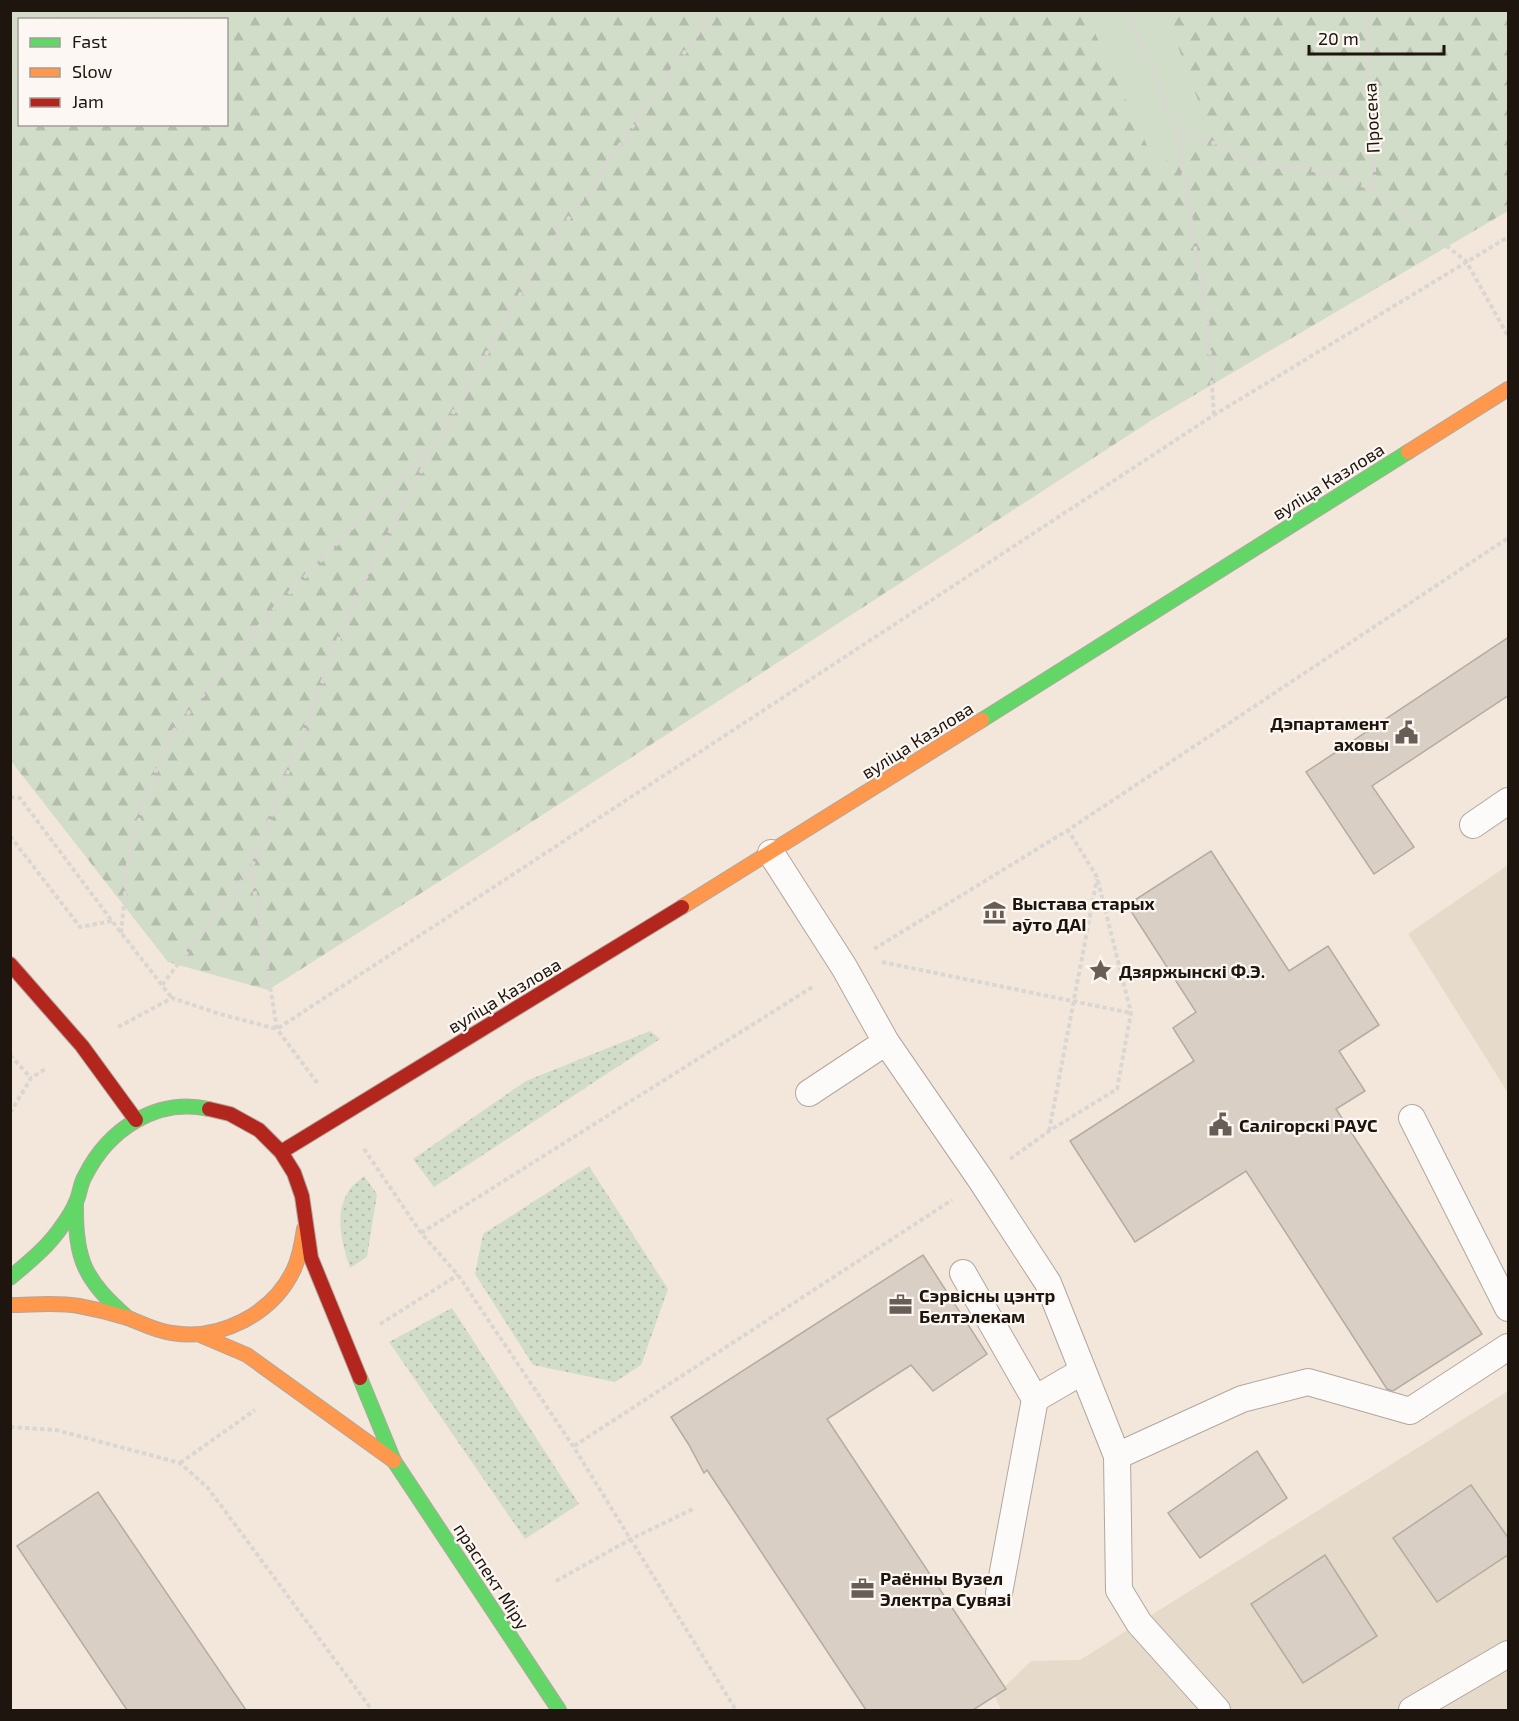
<svg xmlns="http://www.w3.org/2000/svg" width="1519" height="1721" viewBox="0 0 1519 1721" font-family="'Exo 2',sans-serif">
  <style>
    .industrial { fill: #e6dbca }
    .grass { fill: url(#grass-dots) }
    .forest { fill: url(#forest-firs); fill-rule: evenodd }
    .garden { fill: #d1ddc9 }
    .building { fill: #d9cfc5; stroke: #b4aba2; stroke-width: 1.5 }
    .lines { fill: none; stroke-linecap: round; stroke-linejoin: round }
    .lane-casing { stroke: #b0a79e; stroke-width: 28 }
    .fast-casing { stroke: #b0a79e; stroke-width: 16 }
    .slow-casing { stroke: #b0a79e; stroke-width: 16 }
    .jam-casing { stroke: #b0a79e; stroke-width: 16 }
    .path { stroke: #dad7d3; stroke-width: 4; stroke-dasharray: 4.5 3; stroke-linecap: butt }
    .lane { stroke: #fdfbfa; stroke-width: 26 }
    .fast { stroke: #63d668; stroke-width: 14 }
    .slow { stroke: #ff974d; stroke-width: 14 }
    .jam { stroke: #b3261e; stroke-width: 14 }
    .labels { text-anchor: middle; dominant-baseline: central; stroke-width: 4.5; stroke-linejoin: round; paint-order: stroke }
    .street-label { font-size: 18px; fill: #1d150e; stroke: #fcf7f2 }
    .poi-label { font-size: 18px; font-weight: bold; fill: #1d150e; stroke: #fcf7f2; text-anchor: start }
  </style>
  <defs>
    <pattern id="grass-dots" width="8" height="8" patternUnits="userSpaceOnUse" patternTransform="scale(1.5)"><rect width="8" height="8" fill="#d1ddc9"/><path d="M2 2h.1M6 6h.1" fill="none" stroke="#b3bdab" stroke-width="1.8" stroke-linecap="round"/></pattern>
    <pattern id="forest-firs" width="22" height="20" patternUnits="userSpaceOnUse" patternTransform="scale(1.5)"><rect width="22" height="20" fill="#d1ddc9"/><path d="M5 1l3.5 6h-7zM16 11l3.5 6h-7z" fill="#b3bdab"/></pattern>
  </defs>
  <rect width="100%" height="100%" fill="#f3e7db"/>
  <!-- industrial -->
  <path class="industrial" d="M 1508,865 L 1508,1093 L 1408,934 Z
    M 1508,1391 L 1508,1710 L 1001,1710 L 995,1696 L 1031,1661 L 1080,1660 Z"/>
  <!-- grass -->
  <path class="grass" d="M 650,1031 L 660,1039 L 434,1187 L 413,1159 L 526,1081 Z
    M 589,1166 L 668,1289 L 641,1365 L 615,1382 L 533,1365 L 475,1274 L 483,1234 Z
    M 364,1176 L 377,1194 L 367,1257 L 350,1268 C 342,1243 333,1213 350,1189 C 353,1185 360,1180 364,1176 Z
    M 452,1308 L 579,1504 L 525,1539 L 389,1342 Z"/>
  <!-- forest -->
  <path class="forest" d="M 11,11 L 1085,11 L 1158,167 L 1165,11 L 1508,11 L 1508,211 L 1152,420 L 456,871 L 268,990 L 168,962 L 11,761 ZM 20,20 L 226,20 L 226,124 L 20,124 Z"/>
  <!-- garden -->
  <path class="garden" d="M 1085,11 L 1165,11 L 1209,130 L 1157,167 Z"/>
  <!-- building -->
  <path class="building" d="M 1509,637 L 1509,695 L 1372,786 L 1414,847 L 1374,874 L 1306,772 Z
    M 1211,851 L 1289,971 L 1328,946 L 1379,1025 L 1339,1051 L 1365,1091 L 1336,1109 L 1482,1334 L 1393,1391 L 1387,1389 L 1246,1171 L 1135,1242 L 1070,1141 L 1194,1061 L 1173,1028 L 1196,1012 L 1127,905 Z
    M 923,1255 L 987,1354 L 933,1391 L 911,1365 L 827,1419 L 1006,1689 L 973,1710 L 866,1710 L 707,1470 L 704,1473 L 689,1445 L 671,1417 Z
    M 1257,1451 L 1287,1498 L 1200,1558 L 1168,1513 Z
    M 1471,1485 L 1509,1539 L 1509,1554 L 1437,1602 L 1393,1538 Z
    M 98,1492 L 246,1710 L 127,1710 L 17,1546 Z
    M 1325,1555 L 1377,1636 L 1303,1683 L 1251,1604 Z"/>
  <g class="lines">
    <defs>
      <path id="lane" d="M 1473,825 L 1508,801
        M 771,853 L 844,967 L 886,1042 L 981,1180 L 1048,1283 L 1117,1456 L 1119,1590 L 1139,1623 L 1217,1710
        M 809,1093 L 886,1042
        M 1412,1118 L 1508,1308
        M 963,1273 L 1035,1399 L 1083,1371
        M 1117,1456 L 1242,1399 L 1308,1382 L 1410,1411 L 1508,1347
        M 999,1593 L 1035,1399
        M 1412,1710 L 1508,1654"/>
      <path id="fast" d="M 982,720 L 1408,452
        M 76,1204 C 75,1261 85,1280 128,1318
        M 10,1278 C 29,1262 48,1247 62,1226 C 67,1219 73,1210 76,1202 C 80,1194 80,1184 85,1176 C 108,1130 156,1097 209,1109
        M 360,1378 L 394,1461 L 559,1710"/>
      <path id="slow" d="M 1408,452 L 1508,389
        M 682,907 L 982,720
        M 10,1305 C 33,1305 56,1302 79,1306 C 96,1309 112,1313 128,1318 C 143,1324 156,1331 172,1333 C 220,1341 273,1314 294,1269 C 300,1256 302,1243 304,1229
        M 200,1335 L 247,1355 L 394,1461"/>
      <path id="jam" d="M 10,964 L 82,1046 L 136,1120
        M 209,1109 L 230,1114 L 259,1130 L 281,1152 L 294,1173 L 302,1196 L 311,1258 L 360,1378
        M 281,1152 L 682,907"/>
    </defs>
    <!-- lane casing -->
    <use href="#lane" class="lane-casing"/>
    <!-- fast casing -->
    <use href="#fast" class="fast-casing"/>
    <!-- slow casing -->
    <use href="#slow" class="slow-casing"/>
    <!-- jam casing -->
    <use href="#jam" class="jam-casing"/>
    <!-- path -->
    <path class="path" d="M 1128,10 L 1176,127 L 1268,166 L 1325,171 L 1375,190 L 1466,261 L 1508,336
      M 1366,10 L 1375,190
      M 1176,128 L 1208,327 L 1214,415
      M 10,797 L 20,798 L 112,921 L 172,998
      M 10,836 L 80,927 L 112,921
      M 251,869 L 277,1029 L 318,1084
      M 121,933 L 130,846 L 167,739 L 272,611 L 433,444
      M 874,949 L 1068,830 L 1508,538
      M 882,962 L 1131,1013
      M 162,985 L 251,869 L 352,604 L 438,439 L 541,258 L 714,10
      M 118,1027 L 172,998 L 220,1014 L 277,1029 L 1214,415 L 1508,237
      M 10,1055 L 31,1078
      M 10,1113 L 31,1078 L 47,1068
      M 1049,1131 L 1097,879
      M 364,1149 L 421,1233 L 458,1275 L 573,1446 L 736,1710
      M 1010,1159 L 1049,1131 L 1117,1089 L 1131,1013 L 1097,877 L 1068,830
      M 421,1233 L 814,986
      M 380,1324 L 458,1275
      M 10,1427 L 56,1430 L 180,1463 L 208,1488 L 372,1710
      M 574,1446 L 952,1200
      M 180,1463 L 255,1410
      M 556,1581 L 631,1539 L 695,1508"/>
    <!-- lane -->
    <use href="#lane" class="lane"/>
    <!-- fast -->
    <use href="#fast" class="fast"/>
    <!-- slow -->
    <use href="#slow" class="slow"/>
    <!-- jam -->
    <use href="#jam" class="jam"/>
  </g>
  <!-- icons -->
  <defs>
    <symbol id="civic-bare" viewBox="-9 -9 18 18"><path d="M-.6-6.5H3V-4.5H.6V-3L4-1V1h2V6H-6V1h2V-1L-.6-3ZM-1.2 2.5V6h2.4V2.5Z" fill="#685e56" stroke="#fcf7f2" stroke-width="2.5" paint-order="stroke"/></symbol>
    <symbol id="museum-bare" viewBox="-9 -9 18 18"><path d="M0-6L6-3V-2H-6V-3ZM-5-1h2V3h-2ZM-1-1h2V3h-2ZM3-1h2V3H3ZM-6 4H6V6H-6Z" fill="#685e56" stroke="#fcf7f2" stroke-width="2.5" paint-order="stroke"/></symbol>
    <symbol id="sight-bare" viewBox="-9 -9 18 18"><path d="M0-6L1.8-2.2L6-1.7L2.9 1.2L3.7 5.4L0 3.3L-3.7 5.4L-2.9 1.2L-6-1.7L-1.8-2.2Z" fill="#685e56" stroke="#fcf7f2" stroke-width="2.5" paint-order="stroke"/></symbol>
    <symbol id="office-bare" viewBox="-9 -9 18 18"><path d="M-6-3h4V-5.5h4V-3h4V5H-6ZM-1-4.5V-3h2v-1.5ZM-6 0V1H6V0Z" fill="#685e56" stroke="#fcf7f2" stroke-width="2.5" paint-order="stroke"/></symbol>
  </defs>
  <g fill-rule="evenodd">
    <use href="#civic-bare" x="1390" y="716" width="33" height="33"/>
    <use href="#museum-bare" x="978" y="896" width="33" height="33"/>
    <use href="#sight-bare" x="1084" y="954" width="33" height="33"/>
    <use href="#civic-bare" x="1204" y="1108" width="33" height="33"/>
    <use href="#office-bare" x="884" y="1288" width="33" height="33"/>
    <use href="#office-bare" x="846" y="1572" width="33" height="33"/>
  </g>
  <g class="labels">
    <!-- street labels -->
    <g class="street-label">
      <text transform="translate(1371 118) rotate(-93)">Просека</text>
      <text transform="translate(1328 481) rotate(-32)">вуліца Казлова</text>
      <text transform="translate(917 740) rotate(-32)">вуліца Казлова</text>
      <text transform="translate(504 995) rotate(-31)">вуліца Казлова</text>
      <text transform="translate(492 1576) rotate(57)">праспект Міру</text>
    </g>
    <!-- poi labels -->
    <g class="poi-label">
      <text x="1389" y="723" text-anchor="end">Дэпартамент<tspan x="1389" dy="21">аховы</tspan></text>
      <text x="1012" y="903">Выстава старых<tspan x="1012" dy="21">аўто ДАІ</tspan></text>
      <text x="1119" y="971">Дзяржынскі Ф.Э.</text>
      <text x="1239" y="1125">Салігорскі РАУС</text>
      <text x="919" y="1295">Сэрвісны цэнтр<tspan x="919" dy="21">Белтэлекам</tspan></text>
      <text x="880" y="1578">Раённы Вузел<tspan x="880" dy="21">Электра Сувязі</tspan></text>
    </g>
  </g>
  <!-- border -->
  <rect width="1519" height="1721" fill="none" stroke="#1d150e" stroke-width="24"/>
  <!-- legend -->
  <rect x="18" y="18" width="210" height="108" fill="#fcf7f2" stroke="#a39d97" stroke-width="1.5"/>
  <rect x="30" y="38" width="30" height="9" fill="#63d668" stroke="#a39d97" stroke-width="1.5"/>
  <text x="72" y="48" font-size="18" fill="#1d150e">Fast</text>
  <rect x="30" y="68" width="30" height="9" fill="#ff974d" stroke="#a39d97" stroke-width="1.5"/>
  <text x="72" y="78" font-size="18" fill="#1d150e">Slow</text>
  <rect x="30" y="98" width="30" height="9" fill="#b3261e" stroke="#a39d97" stroke-width="1.5"/>
  <text x="72" y="108" font-size="18" fill="#1d150e">Jam</text>
  <!-- scale -->
  <path d="M1309 45v9h135v-9" fill="none" stroke="#1d150e" stroke-width="3"/>
  <text x="1318" y="45" font-size="18" fill="#1d150e" stroke="#fcf7f2" stroke-width="4.5" paint-order="stroke">20 m</text>
</svg>
